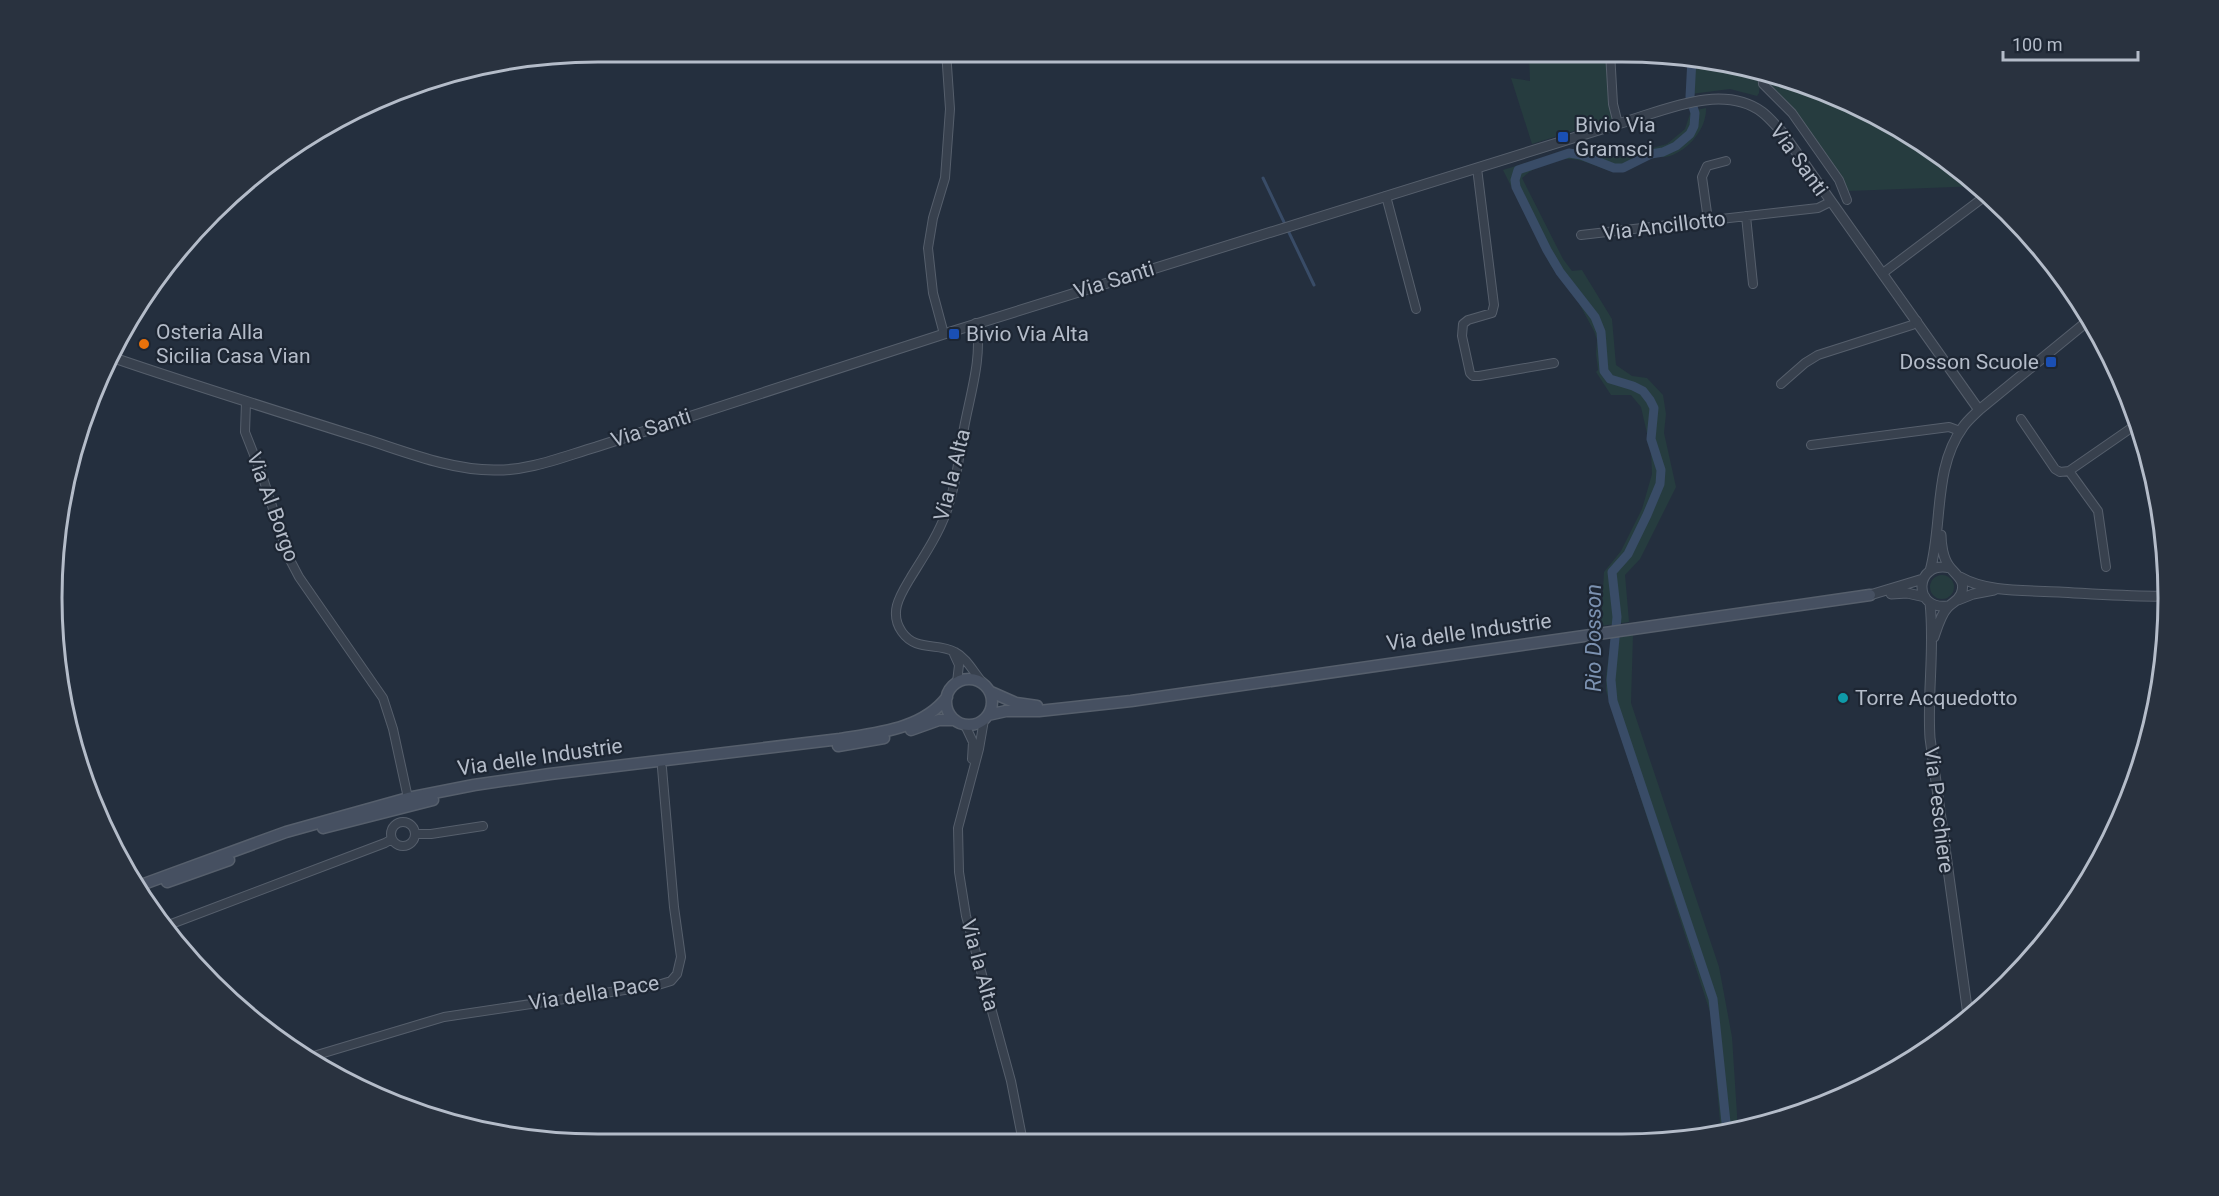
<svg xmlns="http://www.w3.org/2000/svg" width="2219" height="1196" viewBox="0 0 2219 1196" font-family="Roboto,sans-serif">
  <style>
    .green { fill: #263c3f }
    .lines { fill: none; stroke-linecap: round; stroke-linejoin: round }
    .stream { stroke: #394c67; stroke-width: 3 }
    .canal { stroke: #394c67; stroke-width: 9 }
    .minor-casing { stroke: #565f6c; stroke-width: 10 }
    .tertiary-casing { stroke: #565f6c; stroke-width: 11 }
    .secondary-casing { stroke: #565f6c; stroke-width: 13 }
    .minor { stroke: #38414e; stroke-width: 8 }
    .tertiary { stroke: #38414e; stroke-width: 9 }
    .secondary { stroke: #465061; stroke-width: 10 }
    .transit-dot { fill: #1a4fb4; stroke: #1d2633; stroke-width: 2 }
    .food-dot { fill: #e8710a; stroke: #1d2633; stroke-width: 2 }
    .culture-dot { fill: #0f9aa8; stroke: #1d2633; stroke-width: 2 }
    .labels { text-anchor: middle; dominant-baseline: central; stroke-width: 4.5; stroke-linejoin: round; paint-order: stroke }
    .poi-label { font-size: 21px; fill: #b4bcc9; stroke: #1d2633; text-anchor: start }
    .street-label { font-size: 21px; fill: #b4bcc9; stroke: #1d2633 }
    .water-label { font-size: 22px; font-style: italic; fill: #7c92b1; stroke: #1d2633 }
    .rim { fill: none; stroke: #b4bcc9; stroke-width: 3 }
  </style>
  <rect width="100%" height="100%" fill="#242f3e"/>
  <!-- green -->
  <path class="green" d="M 1544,52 L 1608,52 L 1612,119 L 1532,144 L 1511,78 L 1530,81 L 1529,54 L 1543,54 Z
    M 1690,58 L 1761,69 L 1759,93 L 1757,96 L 1730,89 L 1691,94 Z
    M 1763,70 L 1894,124 L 1981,186 L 1848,191 L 1815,144 L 1809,144 L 1764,81 Z
    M 1706,108 C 1707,128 1689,150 1670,156 C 1664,158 1657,156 1651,158 C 1641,160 1635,170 1622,171 C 1607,172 1596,165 1582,161 C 1560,155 1539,163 1522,178 L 1563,259 L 1572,271 L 1582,270 L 1612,319 L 1616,365 L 1632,376 L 1647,378 L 1663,395 L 1666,414 L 1664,433 L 1676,487 L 1640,559 L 1625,575 L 1629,622 L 1601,626 L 1604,572 L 1621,551 L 1642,509 L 1652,474 L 1651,451 L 1641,407 L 1631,395 L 1611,395 L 1596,372 L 1598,370 L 1596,354 L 1597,340 L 1594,331 L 1575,296 L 1551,266 L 1503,170 L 1570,149 L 1604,157 L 1637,156 L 1652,148 L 1667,144 L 1685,129 L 1691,111 Z
    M1930 587a12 12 0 1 1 24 0a12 12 0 1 1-24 0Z
    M 1633,635 L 1631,703 L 1719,967 L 1732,1037 L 1738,1130 L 1721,1134 L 1711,1015 L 1606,691 L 1606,676 L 1611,639 Z"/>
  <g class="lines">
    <!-- stream -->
    <path class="stream" d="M 1263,178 L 1314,285"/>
    <!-- canal -->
    <path class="canal" d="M 1692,58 L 1690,97 L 1695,113 L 1694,126 L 1690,134 L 1676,146 L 1663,152 L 1651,154 L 1623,168 L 1614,168 L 1581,155 L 1569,153 L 1518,170 L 1515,180 L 1516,187 L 1547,250 L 1560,272 L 1595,317 L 1601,332 L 1604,371 L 1610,379 L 1633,386 L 1643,391 L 1650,400 L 1654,408 L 1651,439 L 1661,470 L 1660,484 L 1647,515 L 1628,554 L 1612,572 L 1617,617 L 1611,680 L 1613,701 L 1713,999 L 1727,1132"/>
    <defs>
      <path id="minor" d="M 1610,52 L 1613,104 L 1618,124
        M 1762,70 L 1763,84 L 1792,113 L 1839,180 L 1847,200
        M 1477,168 L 1494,305 L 1492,313 L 1468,320 L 1463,324 L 1462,336 L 1470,373 L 1473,376 L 1479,376 L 1554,363
        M 1386,196 L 1416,309
        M 1746,216 L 1753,284
        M 1708,220 L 1702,177 L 1707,166 L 1726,161
        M 1581,235 L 1818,208 L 1830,202
        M 1883,273 L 1988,194
        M 976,323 C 983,356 970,395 964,428 C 959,456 956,486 946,513 C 938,535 924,556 911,577 C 901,594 888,612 902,632 C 916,652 937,642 955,652 C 967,658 974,673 983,683
        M 944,334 L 933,293 L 928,248 L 933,218 L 945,178 L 950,109 L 946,51
        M 1781,384 L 1805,363 L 1818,355 L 1912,325 L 1917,321
        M 246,402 L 245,432 L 262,475 L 289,558 L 299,577 L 383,698 L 393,729 L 408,798
        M 2021,419 L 2055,469 L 2060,472 L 2069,471 L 2098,511 L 2106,567
        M 1811,445 L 1949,427 L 1960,431
        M 2069,471 L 2137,424
        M 954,654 L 959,665 L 957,682
        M 984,720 L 979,749 L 958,828 L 959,872 L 966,916 L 1011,1081 L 1023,1142
        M 965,725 L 973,742 L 972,759
        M391 834a12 12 0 1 1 24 0a12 12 0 1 1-24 0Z
        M 416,834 L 431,834 L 483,826
        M 166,926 L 385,843 L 392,839
        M 307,1058 L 444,1017 L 658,985 L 671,981 L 677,974 L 681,957 L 674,907 L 662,768"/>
      <path id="tertiary" d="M 114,358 C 196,386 279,412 362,438 C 404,451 449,470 494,470 C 529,471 562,457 596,447 L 944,334 L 1618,124 C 1661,112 1721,82 1762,112 C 1769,117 1776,126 1782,132 L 1979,410
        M 1930,571 C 1943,524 1933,468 1963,427 C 1967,421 1974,415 1979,410 L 2089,320
        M 1960,577 C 1988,593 2027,590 2059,592 C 2095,594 2130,597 2166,596
        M 1891,594 L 1907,593 L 1925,597
        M 1870,595 L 1923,579
        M 1958,600 L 1973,594 L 1994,590
        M 1930,603 C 1935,648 1927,693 1930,738 L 1968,1015
        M 1948,606 C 1912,611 1914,560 1950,568
        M 1934,637 C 1937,628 1941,614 1948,607 C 1953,602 1958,601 1961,594 C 1967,580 1955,575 1949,566 C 1943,558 1941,544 1941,535"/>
      <path id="secondary" d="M946 702a23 23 0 1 1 46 0a23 23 0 1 1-46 0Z
        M 991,692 L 1016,703 L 1037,706
        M 988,715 L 1006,711 L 1039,711 L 1131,701 L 1870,595
        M 911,730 L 939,720 L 955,720
        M 838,746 L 884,738
        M 323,828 L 433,800
        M 167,882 L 229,860
        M 141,885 L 286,832 L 408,798 L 474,785 L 550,774 L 840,739 C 877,733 923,729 947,697"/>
    </defs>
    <!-- minor casing -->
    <use href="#minor" class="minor-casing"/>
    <!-- tertiary casing -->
    <use href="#tertiary" class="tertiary-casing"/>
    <!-- secondary casing -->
    <use href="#secondary" class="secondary-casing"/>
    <!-- minor -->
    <use href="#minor" class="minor"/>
    <!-- tertiary -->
    <use href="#tertiary" class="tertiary"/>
    <!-- secondary -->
    <use href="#secondary" class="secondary"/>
  </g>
  <!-- markers -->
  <g class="transit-dot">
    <rect x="1557" y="131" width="12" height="12" rx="3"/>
    <rect x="948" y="328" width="12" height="12" rx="3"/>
    <rect x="2045" y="356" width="12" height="12" rx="3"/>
  </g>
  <circle class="food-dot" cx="144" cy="344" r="6"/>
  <circle class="culture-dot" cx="1843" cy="698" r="6"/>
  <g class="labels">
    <!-- poi labels -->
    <g class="poi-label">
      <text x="1575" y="125">Bivio Via<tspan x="1575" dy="24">Gramsci</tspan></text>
      <text x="156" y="332">Osteria Alla<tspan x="156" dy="24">Sicilia Casa Vian</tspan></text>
      <text x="966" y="334">Bivio Via Alta</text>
      <text x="2039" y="362" text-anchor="end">Dosson Scuole</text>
      <text x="1855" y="698">Torre Acquedotto</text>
    </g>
    <!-- street labels -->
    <g class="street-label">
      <text transform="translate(1799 160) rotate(54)">Via Santi</text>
      <text transform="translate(1664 226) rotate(-7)">Via Ancillotto</text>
      <text transform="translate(1114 280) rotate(-17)">Via Santi</text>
      <text transform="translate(651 428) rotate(-18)">Via Santi</text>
      <text transform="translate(952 475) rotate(-76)">Via la Alta</text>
      <text transform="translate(273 507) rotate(70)">Via Al Borgo</text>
      <text transform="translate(1469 632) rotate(-8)">Via delle Industrie</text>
      <text transform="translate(540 757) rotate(-8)">Via delle Industrie</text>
      <text transform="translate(1939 810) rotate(83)">Via Peschiere</text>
      <text transform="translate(980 965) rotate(75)">Via la Alta</text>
      <text transform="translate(594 993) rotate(-9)">Via della Pace</text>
    </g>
    <!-- water labels -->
    <g class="water-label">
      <text transform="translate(1593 638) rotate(-90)">Rio Dosson</text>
    </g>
  </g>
  <!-- crop -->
  <path d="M0 0H2219V1196H0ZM598 62H1622A536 536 0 0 1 2158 598V598A536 536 0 0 1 1622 1134H598A536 536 0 0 1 62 598V598A536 536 0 0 1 598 62Z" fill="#29323f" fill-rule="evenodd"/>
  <path class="rim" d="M598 62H1622A536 536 0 0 1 2158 598V598A536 536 0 0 1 1622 1134H598A536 536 0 0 1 62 598V598A536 536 0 0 1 598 62Z"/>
  <!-- scale -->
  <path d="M2003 51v9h135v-9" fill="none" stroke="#b4bcc9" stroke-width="3"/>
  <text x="2012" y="51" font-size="18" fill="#b4bcc9" stroke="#1d2633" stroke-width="4.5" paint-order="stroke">100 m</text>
</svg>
